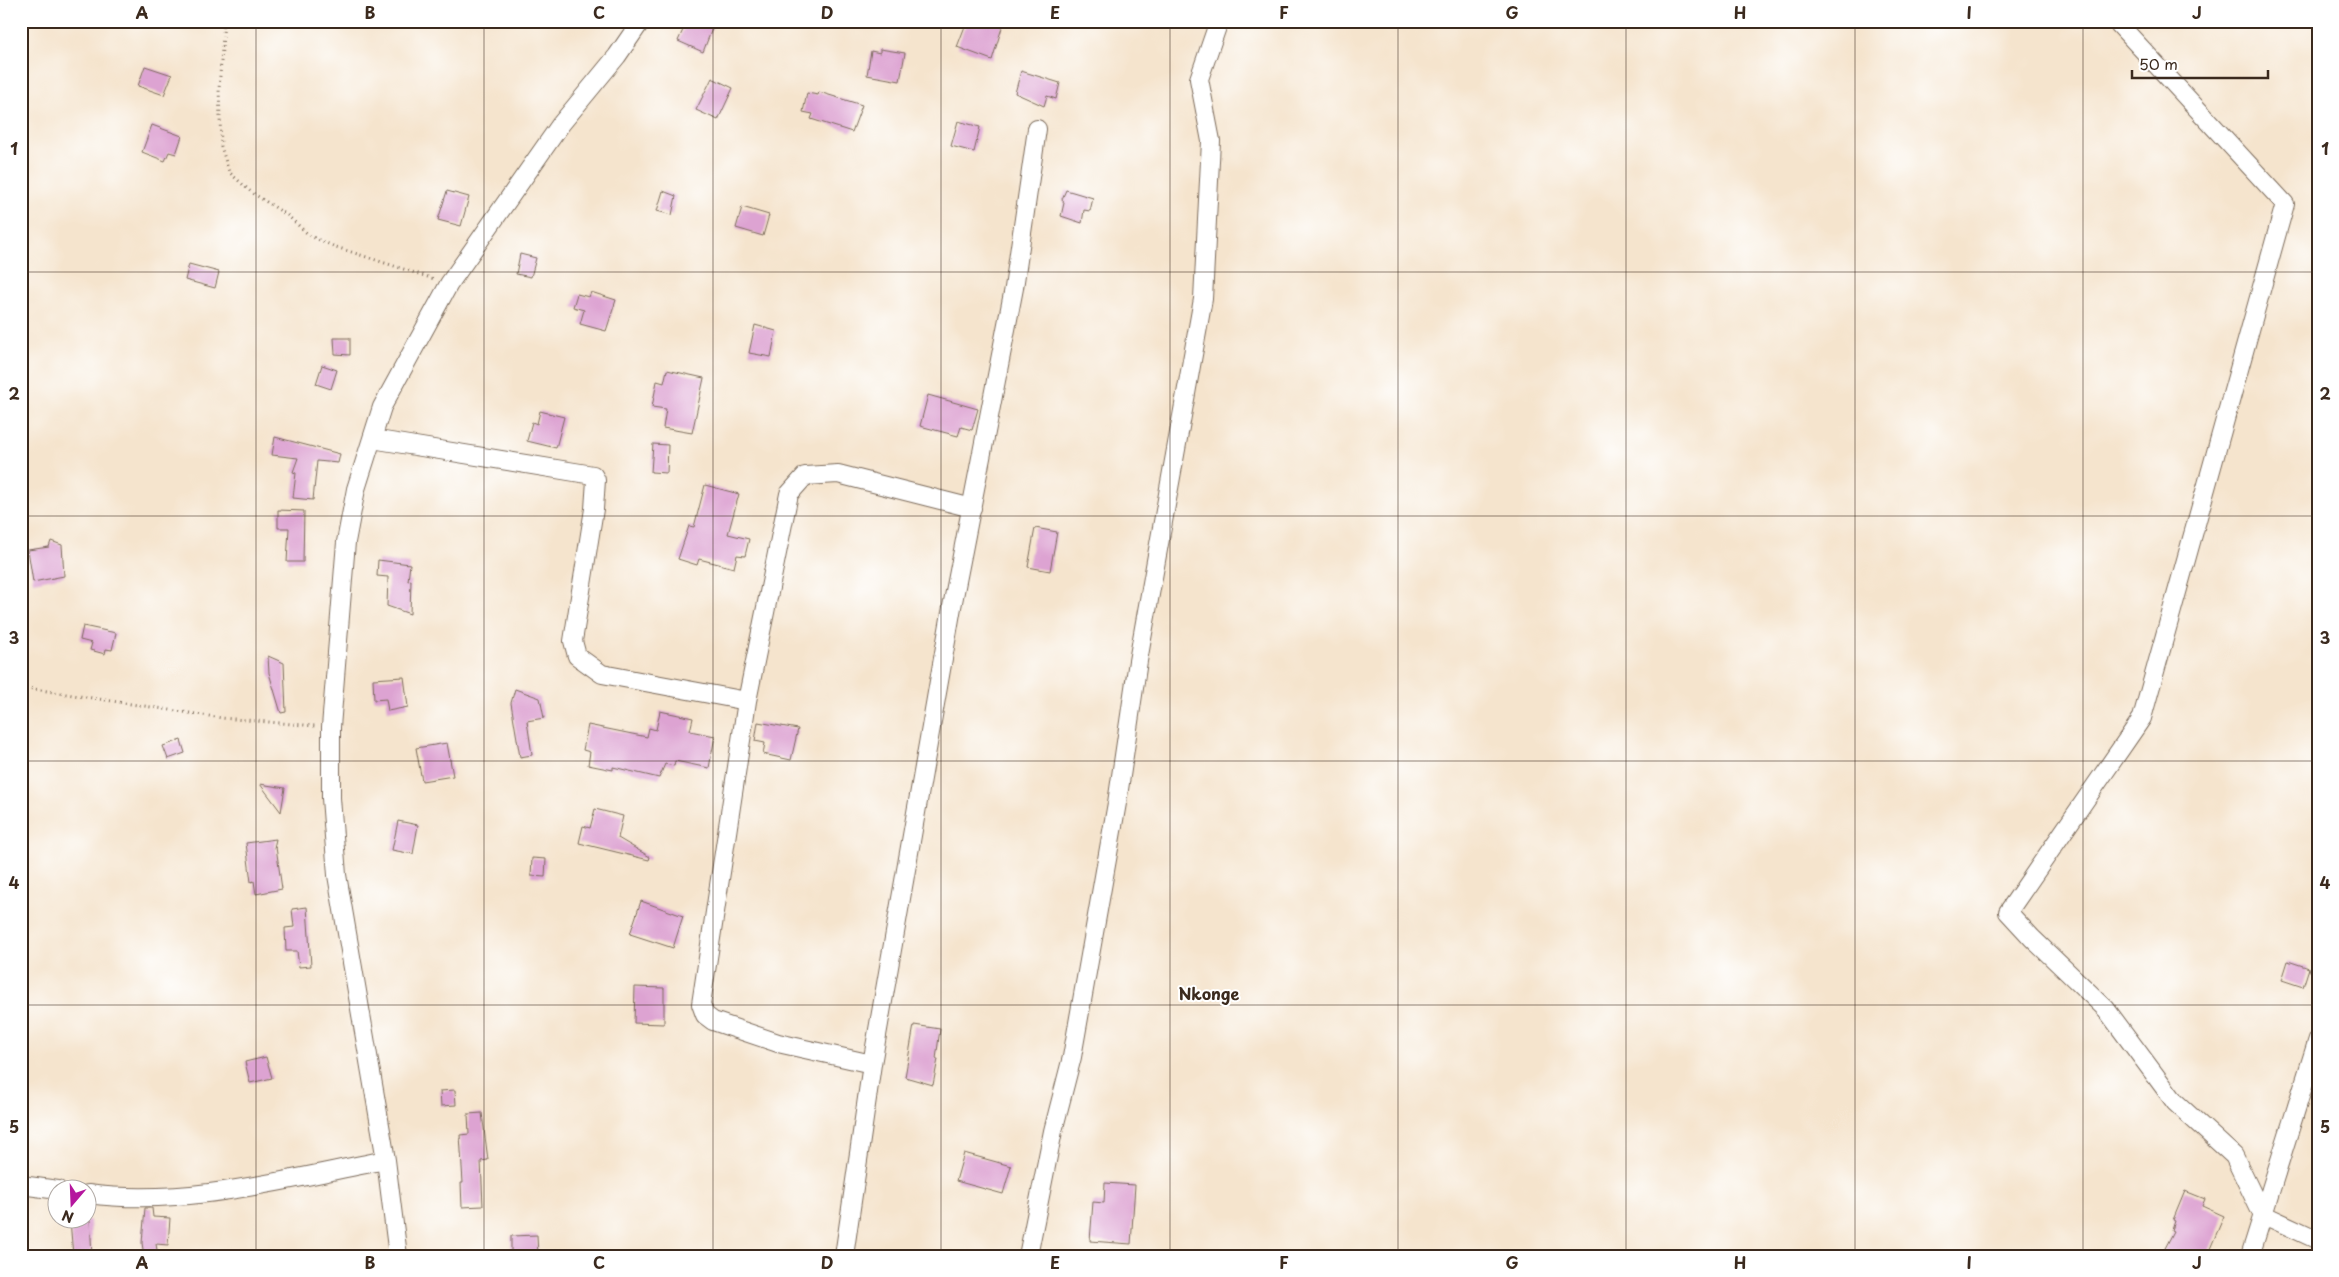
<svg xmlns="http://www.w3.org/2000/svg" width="2339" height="1277" viewBox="0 0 2339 1277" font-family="'Playpen Sans',sans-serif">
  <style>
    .building { fill: #dda3d2 }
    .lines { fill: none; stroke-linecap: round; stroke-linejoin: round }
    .minor-casing { stroke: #7c6b5b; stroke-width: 20 }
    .path { stroke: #7c6b5b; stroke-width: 3; stroke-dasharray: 1 4; stroke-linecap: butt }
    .minor { stroke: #fff; stroke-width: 18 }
    .grid { fill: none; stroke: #3b2a1e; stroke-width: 1; stroke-opacity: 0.55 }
    .labels { text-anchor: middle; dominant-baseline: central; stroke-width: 4; stroke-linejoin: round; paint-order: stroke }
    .quarter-label { font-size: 16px; font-weight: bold; fill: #3b2a1e; stroke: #fff }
    .neatline { fill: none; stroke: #3b2a1e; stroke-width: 2 }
    .grid-label { font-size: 16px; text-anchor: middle; font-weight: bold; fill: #3b2a1e }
  </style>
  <rect width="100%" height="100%" fill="#fff"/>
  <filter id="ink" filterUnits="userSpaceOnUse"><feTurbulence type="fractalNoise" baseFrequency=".02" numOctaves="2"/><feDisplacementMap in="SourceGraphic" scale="10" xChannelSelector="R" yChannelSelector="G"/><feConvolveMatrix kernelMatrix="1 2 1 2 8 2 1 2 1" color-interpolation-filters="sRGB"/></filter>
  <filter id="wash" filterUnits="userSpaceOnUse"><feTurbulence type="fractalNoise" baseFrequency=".0096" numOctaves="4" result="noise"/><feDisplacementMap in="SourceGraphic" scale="20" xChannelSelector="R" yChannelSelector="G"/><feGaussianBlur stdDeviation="1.12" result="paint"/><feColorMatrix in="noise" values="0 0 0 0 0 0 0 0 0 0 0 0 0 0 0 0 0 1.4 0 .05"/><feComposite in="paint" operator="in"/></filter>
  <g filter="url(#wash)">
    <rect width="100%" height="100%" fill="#f5e4cd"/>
    <g id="blocks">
      <!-- building -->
      <path class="building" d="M 687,21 L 715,21 L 703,52 L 678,41 Z
        M 967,21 L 1004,21 L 992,60 L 957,47 Z
        M 880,49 L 905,53 L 900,81 L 867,75 L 871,51 L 880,53 Z
        M 145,66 L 172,75 L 164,95 L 138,86 Z
        M 1021,71 L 1060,83 L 1056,99 L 1047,96 L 1044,106 L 1015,93 Z
        M 712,78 L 733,88 L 718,120 L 696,110 Z
        M 819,92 L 862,105 L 852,132 L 811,119 L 813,114 L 803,112 L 807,93 L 818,95 Z
        M 958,121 L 980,127 L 974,152 L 951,146 Z
        M 152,125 L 182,136 L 176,154 L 169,152 L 165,161 L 142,152 Z
        M 1066,190 L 1093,198 L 1090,211 L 1084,210 L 1082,223 L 1061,216 L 1064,203 L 1062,199 Z
        M 447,191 L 469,197 L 461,226 L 438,220 Z
        M 663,191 L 676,196 L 672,215 L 657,211 Z
        M 742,207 L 769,215 L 763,236 L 736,228 Z
        M 520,254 L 536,258 L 531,277 L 516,274 Z
        M 189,264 L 219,272 L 215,288 L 185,280 Z
        M 591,292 L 616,300 L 606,331 L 580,324 L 584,310 L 573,307 L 577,294 L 589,297 Z
        M 755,325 L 776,331 L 771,357 L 749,353 Z
        M 334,338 L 350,338 L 350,355 L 335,354 Z
        M 322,365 L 337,370 L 331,389 L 316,384 Z
        M 667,370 L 704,378 L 692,433 L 663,428 L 666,409 L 652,407 L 657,381 L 664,383 Z
        M 928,395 L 978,409 L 972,430 L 961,427 L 958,436 L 920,426 Z
        M 540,411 L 564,417 L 556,448 L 527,441 L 532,422 L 537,424 Z
        M 275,437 L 340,454 L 338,463 L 317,461 L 313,500 L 293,498 L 296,473 L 293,472 L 298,458 L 272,455 Z
        M 653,444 L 668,445 L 667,473 L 651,472 Z
        M 705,485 L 739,494 L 728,534 L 749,539 L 745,556 L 737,555 L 734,568 L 699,559 L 697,565 L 678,559 L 689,526 L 694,527 Z
        M 278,510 L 304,511 L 303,562 L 287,562 L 289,528 L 278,528 Z
        M 1035,528 L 1057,532 L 1050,571 L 1028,567 Z
        M 51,541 L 62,545 L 64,576 L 33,582 L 28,550 L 49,547 Z
        M 378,560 L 410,564 L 408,581 L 411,580 L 410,614 L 387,606 L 388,577 L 377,576 Z
        M 83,626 L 116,633 L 112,650 L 106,649 L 105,654 L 90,650 L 92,643 L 80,640 Z
        M 268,656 L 284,663 L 286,712 L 281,713 L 269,673 Z
        M 404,677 L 408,707 L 388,711 L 386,699 L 374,700 L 373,679 Z
        M 515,689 L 540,698 L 544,718 L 527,721 L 532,755 L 520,757 L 511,703 Z
        M 660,711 L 693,718 L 690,731 L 715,736 L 709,768 L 675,761 L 674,766 L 665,764 L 659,778 L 613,767 L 613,770 L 588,765 L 590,752 L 583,750 L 588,725 L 647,737 L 649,728 L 656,730 Z
        M 758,722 L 798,729 L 791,760 L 763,754 L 765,743 L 755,741 Z
        M 181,740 L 185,753 L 168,759 L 163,746 Z
        M 447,743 L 453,776 L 422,781 L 416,748 Z
        M 260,784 L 285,788 L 281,812 Z
        M 595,809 L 623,816 L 618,838 L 650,857 L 649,860 L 579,843 L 583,826 L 590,828 Z
        M 398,821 L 418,825 L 413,854 L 392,850 Z
        M 276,839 L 274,848 L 276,847 L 282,889 L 256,894 L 254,881 L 251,882 L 246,843 Z
        M 532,858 L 546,859 L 545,877 L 531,876 Z
        M 641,901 L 683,916 L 673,948 L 630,934 Z
        M 307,907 L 311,966 L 299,967 L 297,951 L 286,951 L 285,928 L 294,927 L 292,909 Z
        M 2288,961 L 2309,968 L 2303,987 L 2282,980 Z
        M 635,987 L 664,988 L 664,1024 L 634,1023 Z
        M 914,1025 L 940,1029 L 936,1059 L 938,1059 L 933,1085 L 905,1077 Z
        M 266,1057 L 272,1078 L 250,1083 L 245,1062 Z
        M 455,1090 L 456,1105 L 441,1106 L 440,1091 Z
        M 482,1113 L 488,1160 L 481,1161 L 483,1206 L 462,1207 L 461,1183 L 463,1183 L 460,1135 L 469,1134 L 468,1114 Z
        M 964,1153 L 1011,1166 L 1003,1194 L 956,1181 Z
        M 1105,1183 L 1135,1185 L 1131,1244 L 1090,1241 L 1093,1202 L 1104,1203 Z
        M 2185,1191 L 2205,1199 L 2202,1206 L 2224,1216 L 2207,1256 L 2161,1256 L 2174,1231 L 2172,1230 L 2175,1221 L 2173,1220 Z
        M 145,1208 L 152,1208 L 153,1217 L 170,1218 L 168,1245 L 156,1244 L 158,1256 L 144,1256 L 142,1243 Z
        M 70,1220 L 90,1220 L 92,1256 L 73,1256 Z
        M 537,1235 L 538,1256 L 511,1256 L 511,1236 Z"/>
    </g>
  </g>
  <g filter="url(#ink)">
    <use href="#blocks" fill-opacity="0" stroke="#7c6b5b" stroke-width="1"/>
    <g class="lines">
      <defs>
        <path id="minor" d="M 2116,21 L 2285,204 L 2142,718 L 2008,912 L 2032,938 L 2106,1009 L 2175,1102 L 2234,1156 L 2262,1214 L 2318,1240
          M 372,439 L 593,475 L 596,480 L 594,509 L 573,641 L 577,656 L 602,674 L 747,701
          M 872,1064 L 778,1043 L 713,1021 L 705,1015 L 701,1004 L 747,701 L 789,494 L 805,476 L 838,474 L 972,508
          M 21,1185 L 58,1190
          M 88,1194 C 187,1207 288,1179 386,1160
          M 398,1256 L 386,1160 L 337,875 L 331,798 L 331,727 L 346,542 L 356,489 L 382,407 L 449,284 L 561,124 L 617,56 L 641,21
          M 844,1256 L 872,1064 L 952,607 L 1014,288 L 1037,129
          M 1028,1256 L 1053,1131 L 1072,1057 L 1117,803 L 1138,661 L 1203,299 L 1211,141 L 1199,79 L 1219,21
          M 2250,1256 L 2318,1039"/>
      </defs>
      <!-- minor casing -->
      <use href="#minor" class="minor-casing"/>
      <!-- path -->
      <path class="path" d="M 224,21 L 219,89 L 221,146 L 229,172 L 251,192 L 287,215 L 310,236 L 333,246 L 434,279
        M 21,687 L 222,718 L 315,726"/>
      <!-- minor -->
      <use href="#minor" class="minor"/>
    </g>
  </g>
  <!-- grid -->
  <path class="grid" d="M 256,21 L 256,1256M 484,21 L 484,1256M 713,21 L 713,1256M 941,21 L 941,1256M 1170,21 L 1170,1256M 1398,21 L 1398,1256M 1626,21 L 1626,1256M 1855,21 L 1855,1256M 2083,21 L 2083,1256M 21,272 L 2318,272M 21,516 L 2318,516M 21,761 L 2318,761M 21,1005 L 2318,1005"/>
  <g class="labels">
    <!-- quarter labels -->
    <g class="quarter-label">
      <text x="1209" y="993">Nkonge</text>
    </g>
  </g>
  <!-- margin -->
  <rect width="2339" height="1277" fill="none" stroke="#fff" stroke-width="55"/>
  <!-- north arrow -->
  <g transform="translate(72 1204) rotate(199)"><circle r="24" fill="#ffffff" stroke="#b1aaa5"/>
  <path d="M0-4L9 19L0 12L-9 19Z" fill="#b5179e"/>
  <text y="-8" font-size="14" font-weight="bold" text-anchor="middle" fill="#3b2a1e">N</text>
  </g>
  <!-- scale -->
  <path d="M2132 70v8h136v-8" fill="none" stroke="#3b2a1e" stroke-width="2.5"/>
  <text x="2139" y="70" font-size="15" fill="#3b2a1e" stroke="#ffffff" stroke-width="4" paint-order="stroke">50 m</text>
  <rect x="28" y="28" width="2284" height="1222" class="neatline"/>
  <g class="grid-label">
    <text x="142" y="19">A</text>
    <text x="370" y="19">B</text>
    <text x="599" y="19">C</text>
    <text x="827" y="19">D</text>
    <text x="1055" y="19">E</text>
    <text x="1284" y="19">F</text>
    <text x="1512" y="19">G</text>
    <text x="1740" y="19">H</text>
    <text x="1969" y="19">I</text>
    <text x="2197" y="19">J</text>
    <text x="14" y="155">1</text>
    <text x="2325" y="155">1</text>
    <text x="14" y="400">2</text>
    <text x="2325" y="400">2</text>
    <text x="14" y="644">3</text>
    <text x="2325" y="644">3</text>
    <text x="14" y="889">4</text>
    <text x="2325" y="889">4</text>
    <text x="14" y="1133">5</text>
    <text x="2325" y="1133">5</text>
    <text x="142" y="1269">A</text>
    <text x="370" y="1269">B</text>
    <text x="599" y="1269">C</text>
    <text x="827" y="1269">D</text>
    <text x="1055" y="1269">E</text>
    <text x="1284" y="1269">F</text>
    <text x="1512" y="1269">G</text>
    <text x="1740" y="1269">H</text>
    <text x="1969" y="1269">I</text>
    <text x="2197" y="1269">J</text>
  </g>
</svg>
